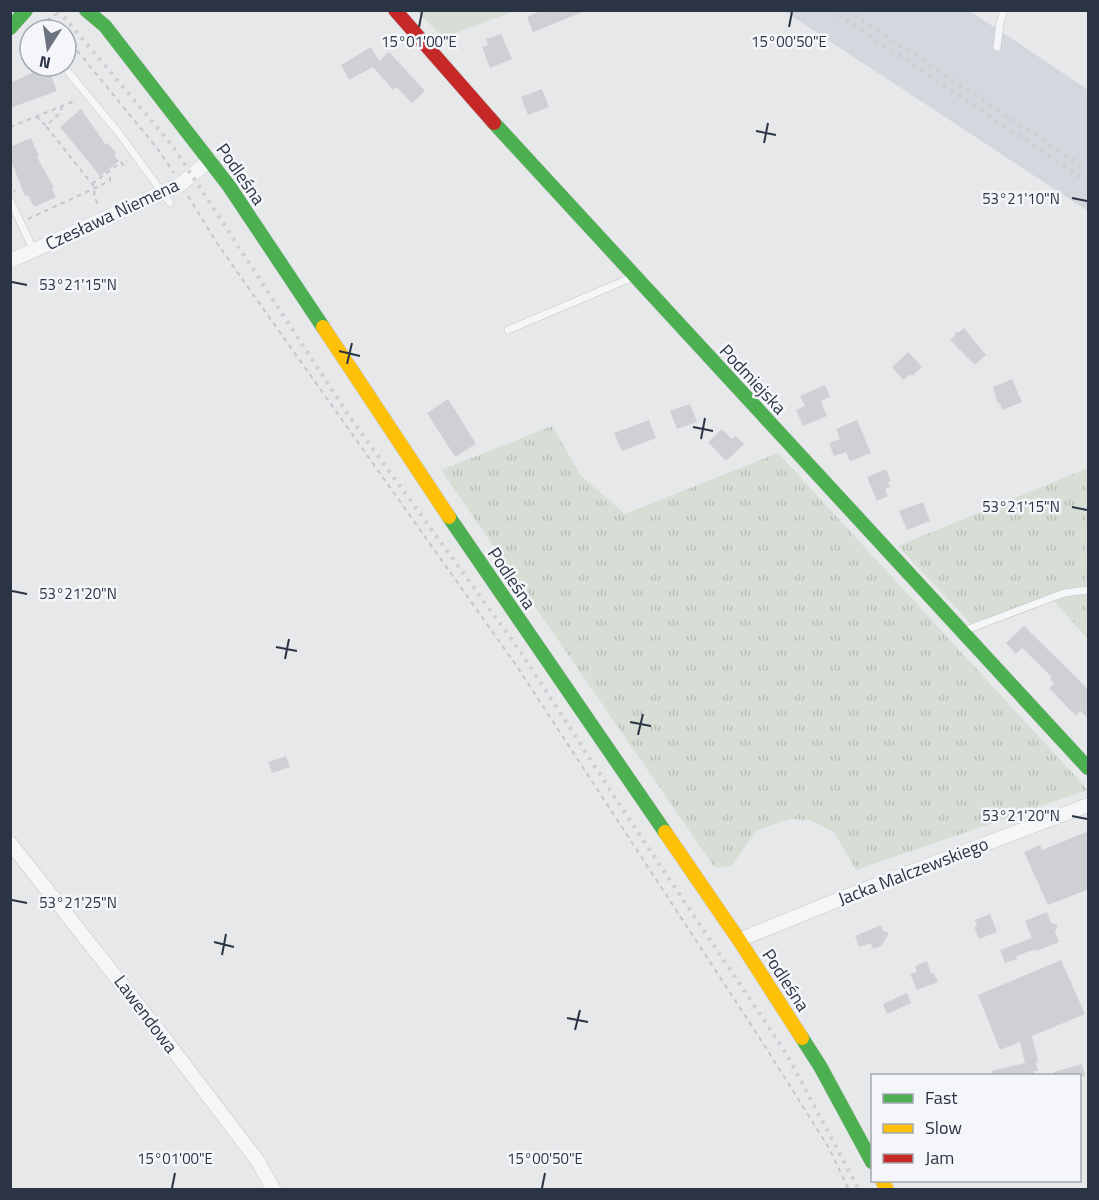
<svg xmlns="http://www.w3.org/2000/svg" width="1099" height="1200" viewBox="0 0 1099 1200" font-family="'Titillium Web',sans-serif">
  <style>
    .built { fill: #d4d7dd }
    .grass { fill: url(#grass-tufts) }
    .green { fill: #d6ded6 }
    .building { fill: #ced0d3 }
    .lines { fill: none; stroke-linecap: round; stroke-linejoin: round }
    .lane-casing { stroke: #c4c6c8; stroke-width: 8 }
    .street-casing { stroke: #c4c6c8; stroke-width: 15 }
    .fast-casing { stroke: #c4c6c8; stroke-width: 15 }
    .slow-casing { stroke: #c4c6c8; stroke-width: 15 }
    .jam-casing { stroke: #c4c6c8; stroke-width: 15 }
    .path { stroke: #c5c6ca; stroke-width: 2; stroke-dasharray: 4.5 4.5; stroke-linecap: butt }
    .lane { stroke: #f5f6f7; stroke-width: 7 }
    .street { stroke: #f5f6f7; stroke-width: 14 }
    .fast { stroke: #4caf50; stroke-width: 14 }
    .slow { stroke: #ffc107; stroke-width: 14 }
    .jam { stroke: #c62828; stroke-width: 14 }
    .rail { stroke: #cecfd2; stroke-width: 4; stroke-dasharray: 3 6; stroke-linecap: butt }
    .ticks { fill: none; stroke: #2b3445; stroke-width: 2 }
    .labels { text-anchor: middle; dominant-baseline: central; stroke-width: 5; stroke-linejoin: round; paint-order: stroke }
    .street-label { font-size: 18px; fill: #2b3445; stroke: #f4f6f9 }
    .ticks-label { font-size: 15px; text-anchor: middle; fill: #2b3445; stroke: #f4f6f9; stroke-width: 5; stroke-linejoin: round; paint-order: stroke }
  </style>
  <defs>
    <pattern id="grass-tufts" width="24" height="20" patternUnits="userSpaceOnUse" patternTransform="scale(1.5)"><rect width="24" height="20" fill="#d6ded6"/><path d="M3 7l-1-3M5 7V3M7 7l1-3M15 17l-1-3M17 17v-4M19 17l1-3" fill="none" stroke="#b8bfb9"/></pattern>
  </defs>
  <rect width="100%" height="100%" fill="#e6e8ea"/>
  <!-- built -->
  <path class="built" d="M 784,11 L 969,11 L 999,30 L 1088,90 L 1088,211 Z"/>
  <!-- grass -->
  <path class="grass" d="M 552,426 L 581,476 L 625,514 L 778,453 L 1088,790 L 856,870 L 834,832 L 810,820 L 789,819 L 757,830 L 731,866 L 715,868 L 441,470 Z
    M 1088,468 L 1088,639 L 1053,600 L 976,629 L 898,546 Z"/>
  <!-- green -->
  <path class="green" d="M 417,11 L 514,11 L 443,38 Z"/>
  <!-- building -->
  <path class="building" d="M 542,10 L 585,10 L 585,11 L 533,32 L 527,17 Z
    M 501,34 L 512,59 L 490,68 L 482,47 L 488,45 L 486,39 Z
    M 371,47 L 379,61 L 389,52 L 425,91 L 412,103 L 396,87 L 393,90 L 373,67 L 349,80 L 341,65 Z
    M 47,66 L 57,91 L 10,108 L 10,83 Z
    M 542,89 L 549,107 L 528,115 L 521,97 Z
    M 81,109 L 106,145 L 108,143 L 116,153 L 114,155 L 119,161 L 100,176 L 60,127 Z
    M 31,138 L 39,156 L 37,157 L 54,188 L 52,189 L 56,197 L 34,207 L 28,195 L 25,196 L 10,158 L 10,147 Z
    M 964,328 L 986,355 L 975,365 L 950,340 L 955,336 L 955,332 L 959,332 Z
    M 908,352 L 922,367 L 912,376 L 910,374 L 903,380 L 892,367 Z
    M 1012,379 L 1022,402 L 1002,410 L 1000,403 L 998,404 L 993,387 Z
    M 825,385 L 830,397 L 821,401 L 827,416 L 803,426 L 796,410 L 805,406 L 800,396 Z
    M 448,399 L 476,444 L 455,457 L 427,413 Z
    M 690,404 L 697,422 L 677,429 L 670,411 Z
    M 649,420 L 656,438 L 622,451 L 614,433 Z
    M 857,420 L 871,453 L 850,461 L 846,452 L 834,456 L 829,443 L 840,439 L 836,429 Z
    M 722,429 L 732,439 L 736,436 L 744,444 L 726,461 L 708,442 Z
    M 886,469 L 891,481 L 888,482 L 890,487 L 885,489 L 888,496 L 877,501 L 867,477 Z
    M 923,502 L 930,521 L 907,530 L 899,511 Z
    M 1024,626 L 1089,690 L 1089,719 L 1080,711 L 1076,716 L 1049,688 L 1054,684 L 1050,679 L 1052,677 L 1022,648 L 1016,654 L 1006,643 Z
    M 286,756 L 290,767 L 272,773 L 268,762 Z
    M 1089,831 L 1089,889 L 1048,905 L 1024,852 L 1040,845 L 1042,850 Z
    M 1047,912 L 1051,923 L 1058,925 L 1055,932 L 1059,942 L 1037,951 L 1036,949 L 1016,956 L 1017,959 L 1005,963 L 1000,950 L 1032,938 L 1025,921 Z
    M 990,914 L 997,932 L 979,939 L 974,927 L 977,926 L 975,920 Z
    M 881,925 L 883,931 L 889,933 L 882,945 L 873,949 L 871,943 L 859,947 L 855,936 Z
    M 1061,960 L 1085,1014 L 1032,1036 L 1038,1061 L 1036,1062 L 1038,1071 L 1034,1071 L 1035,1076 L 992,1076 L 991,1071 L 1025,1063 L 1020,1042 L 1000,1050 L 978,995 Z
    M 927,961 L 931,974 L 934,973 L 938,982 L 917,990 L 910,974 L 917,972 L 915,966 Z
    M 907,993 L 911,1003 L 887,1014 L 883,1004 Z
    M 1082,1064 L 1085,1076 L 1054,1076 L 1054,1072 Z"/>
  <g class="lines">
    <defs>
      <path id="lane" d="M 997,47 L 1000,23 L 1004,10
        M 69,73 L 118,132 L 170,203
        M 10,200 L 34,251
        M 508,330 L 633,277
        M 966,630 L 1064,593 L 1088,590"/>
      <path id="street" d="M 10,261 L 181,184 L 210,160
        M 10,843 L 161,1034 L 257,1160 L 274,1190
        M 739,940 L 847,896 L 1088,805"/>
      <path id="fast" d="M 86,10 L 105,26 L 229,186 L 323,327
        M 10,28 L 26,10
        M 494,123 L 1088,768
        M 449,517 L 665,832
        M 802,1038 L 820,1066 L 872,1162"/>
      <path id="slow" d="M 323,327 L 449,517
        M 665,832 L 739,940 L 802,1038
        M 882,1180 L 887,1190"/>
      <path id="jam" d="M 395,10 L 494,123"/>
    </defs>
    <!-- lane casing -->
    <use href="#lane" class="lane-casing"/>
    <!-- street casing -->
    <use href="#street" class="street-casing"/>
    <!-- fast casing -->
    <use href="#fast" class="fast-casing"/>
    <!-- slow casing -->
    <use href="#slow" class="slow-casing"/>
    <!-- jam casing -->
    <use href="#jam" class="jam-casing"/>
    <!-- path -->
    <path class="path" d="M 50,19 L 60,30
      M 31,30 L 63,10
      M 66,37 L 157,148 L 174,173
      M 62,106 L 60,113 L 46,126 L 95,188 L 94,196 L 99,206
      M 36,116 L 46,126
      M 10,127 L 77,100
      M 10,182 L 15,192
      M 92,184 L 121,162 L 123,165 L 127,161
      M 188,196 L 217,243 L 257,300 L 516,665 L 759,1037 L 829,1148 L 849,1190
      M 28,219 L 110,181 L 110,177 L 107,173"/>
    <!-- lane -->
    <use href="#lane" class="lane"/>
    <!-- street -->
    <use href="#street" class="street"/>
    <!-- fast -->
    <use href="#fast" class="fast"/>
    <!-- slow -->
    <use href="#slow" class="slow"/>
    <!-- jam -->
    <use href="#jam" class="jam"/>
    <!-- rail -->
    <path class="rail" d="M 58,10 L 172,145 L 349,416 L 522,654 L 625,813 L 786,1053 L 859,1190
      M 831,10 L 1088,182
      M 847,10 L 1088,170"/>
  </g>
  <!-- ticks -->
  <path class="ticks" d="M 419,27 L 422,12M 789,27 L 792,12M 756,131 L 776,135M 764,143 L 768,123M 1072,198 L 1087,201M 12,282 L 27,285M 339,351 L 360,356M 347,364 L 352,343M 693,427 L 713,431M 701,439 L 705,418M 1072,507 L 1087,510M 12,591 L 27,594M 276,647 L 297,651M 285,659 L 289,639M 630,722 L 651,726M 638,735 L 643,714M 1072,816 L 1087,819M 12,900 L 27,903M 214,942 L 234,947M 222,955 L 226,934M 567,1018 L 588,1022M 575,1030 L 580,1010M 172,1188 L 175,1173M 542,1188 L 545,1173"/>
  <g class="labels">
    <!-- street labels -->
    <g class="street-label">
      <text transform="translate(241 174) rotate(55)">Podleśna</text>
      <text transform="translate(112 214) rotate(-25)">Czesława Niemena</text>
      <text transform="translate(753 379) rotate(47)">Podmiejska</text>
      <text transform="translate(512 578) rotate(56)">Podleśna</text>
      <text transform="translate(913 871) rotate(-21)">Jacka Malczewskiego</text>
      <text transform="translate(786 980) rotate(57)">Podleśna</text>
      <text transform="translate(146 1014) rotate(53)">Lawendowa</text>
    </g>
  </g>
  <g class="ticks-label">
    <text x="419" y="47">15°01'00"E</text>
    <text x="789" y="47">15°00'50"E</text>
    <text x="1021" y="204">53°21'10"N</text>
    <text x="78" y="290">53°21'15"N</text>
    <text x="1021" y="512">53°21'15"N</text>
    <text x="78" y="599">53°21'20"N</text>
    <text x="1021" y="821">53°21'20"N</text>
    <text x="78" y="908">53°21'25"N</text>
    <text x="175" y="1164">15°01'00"E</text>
    <text x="545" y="1164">15°00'50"E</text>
  </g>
  <!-- border -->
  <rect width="1099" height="1200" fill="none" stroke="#2b3445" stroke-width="24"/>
  <!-- legend -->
  <rect x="871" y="1074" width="210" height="108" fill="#f4f6f9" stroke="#a4a8b1" stroke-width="1.5"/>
  <rect x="883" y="1094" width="30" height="9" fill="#4caf50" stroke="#a4a8b1" stroke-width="1.5"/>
  <text x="925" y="1104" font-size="18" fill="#2b3445">Fast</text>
  <rect x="883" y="1124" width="30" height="9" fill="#ffc107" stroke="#a4a8b1" stroke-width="1.5"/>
  <text x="925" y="1134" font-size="18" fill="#2b3445">Slow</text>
  <rect x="883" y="1154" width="30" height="9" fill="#c62828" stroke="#a4a8b1" stroke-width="1.5"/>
  <text x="925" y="1164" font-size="18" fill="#2b3445">Jam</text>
  <!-- north arrow -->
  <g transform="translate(48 48) rotate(192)"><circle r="28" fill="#f4f6f9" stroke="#a4a8b1" stroke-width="1.5"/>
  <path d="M0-4.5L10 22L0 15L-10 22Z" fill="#6c737f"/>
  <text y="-9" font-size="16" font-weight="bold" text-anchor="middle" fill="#2b3445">N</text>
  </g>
</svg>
